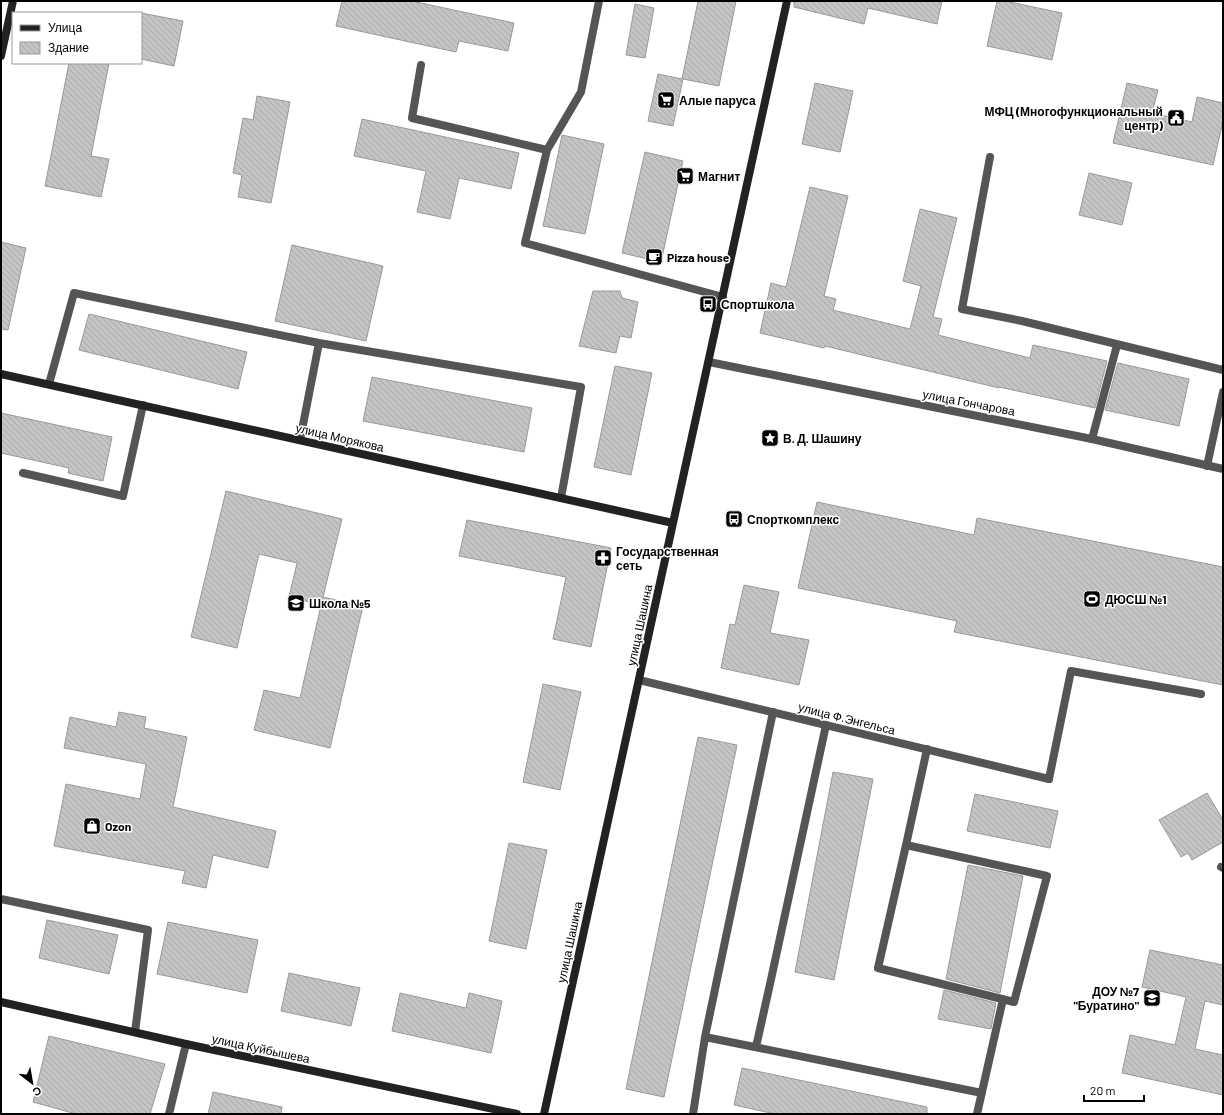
<svg xmlns="http://www.w3.org/2000/svg" width="1224" height="1115" viewBox="0 0 1224 1115" font-family="Barlow,sans-serif">
  <style>
    .building { fill: url(#building-back-hatch); stroke: #999 }
    .lines { fill: none; stroke-linecap: round; stroke-linejoin: round }
    .lane { stroke: #555; stroke-width: 8 }
    .street { stroke: #555; stroke-width: 8 }
    .secondary { stroke: #222; stroke-width: 8 }
    .labels { text-anchor: middle; dominant-baseline: central; stroke-width: 3; stroke-linejoin: round; paint-order: stroke }
    .poi-label { font-size: 12px; font-weight: bold; fill: #000; stroke: #fff; text-anchor: start }
    .street-label { font-size: 12px; fill: #000; stroke: #fff }
  </style>
  <defs>
    <pattern id="building-back-hatch" width="6" height="6" patternUnits="userSpaceOnUse"><rect width="6" height="6" fill="#c4c4c4"/><path d="M-1 5l2 2M0 0l6 6M5-1l2 2" fill="none" stroke="#a7a7a7"/></pattern>
  </defs>
  <rect width="100%" height="100%" fill="#fff"/>
  <!-- building -->
  <path class="building" d="M 342,1 L 412,1 L 514,23 L 508,51 L 459,41 L 456,52 L 336,26 Z
    M 698,1 L 736,1 L 719,86 L 683,79 L 673,126 L 648,121 L 658,74 L 682,79 Z
    M 794,1 L 942,1 L 937,24 L 868,8 L 864,24 L 794,7 Z
    M 997,1 L 1005,1 L 1062,13 L 1052,60 L 987,46 Z
    M 635,4 L 654,8 L 645,58 L 626,55 Z
    M 141,13 L 183,21 L 174,66 L 141,59 Z
    M 69,63 L 109,63 L 91,156 L 109,159 L 101,197 L 45,186 Z
    M 815,83 L 853,91 L 840,152 L 802,144 Z
    M 1127,83 L 1158,90 L 1152,113 L 1192,122 L 1197,97 L 1223,103 L 1223,121 L 1213,165 L 1113,143 Z
    M 257,96 L 290,102 L 271,203 L 238,197 L 242,175 L 233,173 L 243,118 L 253,120 Z
    M 362,119 L 519,153 L 511,189 L 459,178 L 450,219 L 417,212 L 426,171 L 354,156 Z
    M 562,135 L 604,144 L 585,234 L 543,226 Z
    M 645,152 L 683,161 L 661,262 L 622,253 Z
    M 1089,173 L 1132,183 L 1122,225 L 1079,215 Z
    M 810,187 L 848,196 L 824,296 L 836,299 L 833,310 L 910,329 L 921,286 L 903,281 L 920,209 L 957,218 L 933,317 L 942,319 L 938,335 L 1030,358 L 1033,345 L 1107,361 L 1095,408 L 999,387 L 999,388 L 825,346 L 824,348 L 760,333 L 771,283 L 786,287 Z
    M 1,242 L 26,248 L 8,330 L 1,329 Z
    M 292,245 L 383,266 L 366,341 L 275,321 Z
    M 593,291 L 620,291 L 622,298 L 638,302 L 631,338 L 620,336 L 616,353 L 579,346 Z
    M 89,314 L 247,352 L 238,389 L 79,350 Z
    M 1118,363 L 1189,379 L 1179,426 L 1105,410 Z
    M 615,366 L 652,373 L 631,475 L 594,467 Z
    M 372,377 L 532,408 L 524,452 L 363,421 Z
    M 1,413 L 112,437 L 103,481 L 68,473 L 69,468 L 1,453 Z
    M 226,491 L 342,519 L 323,597 L 363,606 L 330,748 L 254,730 L 264,690 L 300,698 L 322,601 L 322,605 L 289,597 L 297,563 L 259,554 L 237,648 L 191,637 Z
    M 817,502 L 974,535 L 977,518 L 1223,567 L 1223,685 L 954,632 L 957,621 L 798,588 Z
    M 467,520 L 611,548 L 591,647 L 553,639 L 566,577 L 459,556 Z
    M 744,585 L 779,592 L 770,633 L 809,640 L 799,685 L 721,668 L 730,624 L 735,625 Z
    M 543,684 L 581,692 L 560,790 L 523,782 Z
    M 119,712 L 146,717 L 144,728 L 187,737 L 173,807 L 276,831 L 268,868 L 213,855 L 206,888 L 182,883 L 185,871 L 54,846 L 66,784 L 140,799 L 146,764 L 64,748 L 70,717 L 116,727 Z
    M 698,737 L 737,745 L 664,1097 L 626,1089 Z
    M 833,772 L 873,779 L 834,980 L 795,972 Z
    M 1207,793 L 1223,820 L 1223,842 L 1192,860 L 1188,853 L 1181,857 L 1159,820 Z
    M 975,794 L 1058,811 L 1050,848 L 967,831 Z
    M 509,843 L 547,850 L 526,949 L 489,941 Z
    M 968,865 L 1023,876 L 1000,993 L 946,979 Z
    M 47,920 L 118,935 L 109,974 L 39,958 Z
    M 168,922 L 258,940 L 247,993 L 157,974 Z
    M 1150,950 L 1223,965 L 1223,1005 L 1205,1001 L 1195,1049 L 1223,1055 L 1223,1095 L 1122,1073 L 1130,1035 L 1175,1045 L 1186,997 L 1142,987 Z
    M 289,973 L 360,988 L 351,1026 L 281,1011 Z
    M 944,990 L 996,1003 L 991,1029 L 938,1019 Z
    M 400,993 L 466,1008 L 469,993 L 502,1001 L 491,1053 L 392,1031 Z
    M 49,1036 L 165,1064 L 150,1114 L 76,1114 L 33,1102 Z
    M 742,1068 L 927,1107 L 927,1114 L 775,1114 L 734,1105 Z
    M 213,1092 L 282,1107 L 281,1114 L 208,1114 Z"/>
  <g class="lines">
    <!-- lane -->
    <path class="lane" d="M 421,65 L 412,118 L 547,150 L 581,92 L 599,1
      M 547,150 L 525,243 L 723,297
      M 990,157 L 962,309 L 1022,321 L 1223,370
      M 49,384 L 74,293 L 319,343 L 581,387 L 561,498
      M 1092,439 L 1117,345
      M 300,440 L 319,343
      M 1207,466 L 1223,392
      M 23,473 L 123,496 L 143,405
      M 1049,779 L 1071,671 L 1201,694
      M 906,845 L 878,968 L 1014,1002 L 1047,876 L 906,845 L 927,749
      M 1221,867 L 1223,868
      M 1,899 L 148,930 L 135,1032
      M 705,1037 L 773,712
      M 756,1047 L 770,984 L 826,725
      M 169,1114 L 186,1044
      M 693,1114 L 705,1037 L 982,1093
      M 977,1114 L 1003,999"/>
    <!-- street -->
    <path class="street" d="M 709,362 L 1092,439 L 1223,469
      M 639,680 L 1049,779"/>
    <!-- secondary -->
    <path class="secondary" d="M 1,56 L 13,1
      M 1,374 L 673,523
      M 1,1002 L 186,1044 L 517,1114
      M 544,1114 L 787,1"/>
  </g>
  <!-- icons -->
  <defs>
    <symbol id="supermarket-square" viewBox="-11 -11 22 22"><rect x="-9" y="-9" width="18" height="18" rx="4" fill="#000" stroke="#fff"/><path d="M-6-5.5h2.5l.6 2H6L4.5 2H-2.5L-4.4-4H-6ZM-1.5 3.2a1.3 1.3 0 1 0 .1 0ZM3 3.2a1.3 1.3 0 1 0 .1 0Z" fill="#fff"/></symbol>
    <symbol id="civic-square" viewBox="-11 -11 22 22"><rect x="-9" y="-9" width="18" height="18" rx="4" fill="#000" stroke="#fff"/><path d="M-.6-6.5H3V-4.5H.6V-3L4-1V1h2V6H-6V1h2V-1L-.6-3ZM-1.2 2.5V6h2.4V2.5Z" fill="#fff"/></symbol>
    <symbol id="cafe-square" viewBox="-11 -11 22 22"><rect x="-9" y="-9" width="18" height="18" rx="4" fill="#000" stroke="#fff"/><path d="M-5.5-4.5H6V0H3Q3 3.5 0 3.5H-2.5Q-5.5 3.5-5.5 0ZM3-3.2v2h1.7v-2ZM-6 4.5H4V6H-6Z" fill="#fff"/></symbol>
    <symbol id="bus-square" viewBox="-11 -11 22 22"><rect x="-9" y="-9" width="18" height="18" rx="4" fill="#000" stroke="#fff"/><path d="M-5-6H5V4H4V6H2V4H-2V6H-4V4H-5ZM-3.5-4V0h7V-4ZM-3.5 1.2v1.5H-2V1.2ZM2 1.2v1.5H3.5V1.2Z" fill="#fff"/></symbol>
    <symbol id="sight-square" viewBox="-11 -11 22 22"><rect x="-9" y="-9" width="18" height="18" rx="4" fill="#000" stroke="#fff"/><path d="M0-6L1.8-2.2L6-1.7L2.9 1.2L3.7 5.4L0 3.3L-3.7 5.4L-2.9 1.2L-6-1.7L-1.8-2.2Z" fill="#fff"/></symbol>
    <symbol id="pharmacy-square" viewBox="-11 -11 22 22"><rect x="-9" y="-9" width="18" height="18" rx="4" fill="#000" stroke="#fff"/><path d="M-2-6h4v4h4v4h-4v4h-4v-4h-4v-4h4Z" fill="#fff"/></symbol>
    <symbol id="stadium-square" viewBox="-11 -11 22 22"><rect x="-9" y="-9" width="18" height="18" rx="4" fill="#000" stroke="#fff"/><path d="M0-5a6.5 5 0 1 0 0 10a6.5 5 0 1 0 0-10ZM-3.5-1.8h7v3.6h-7Z" fill="#fff"/></symbol>
    <symbol id="school-square" viewBox="-11 -11 22 22"><rect x="-9" y="-9" width="18" height="18" rx="4" fill="#000" stroke="#fff"/><path d="M0-5L7-2L0 1L-7-2ZM-4 1L0 2.5L4 1V4Q0 6-4 4Z" fill="#fff"/></symbol>
    <symbol id="shop-square" viewBox="-11 -11 22 22"><rect x="-9" y="-9" width="18" height="18" rx="4" fill="#000" stroke="#fff"/><path d="M-5-2.5h2.3a2.7 3.5 0 0 1 5.4 0H5L5.5 6h-11ZM-1.5-2.5h3a1.5 2.3 0 0 0-3 0Z" fill="#fff"/></symbol>
  </defs>
  <g fill-rule="evenodd">
    <use href="#supermarket-square" x="656" y="90" width="20" height="20"/>
    <use href="#civic-square" x="1166" y="108" width="20" height="20"/>
    <use href="#supermarket-square" x="675" y="166" width="20" height="20"/>
    <use href="#cafe-square" x="644" y="247" width="20" height="20"/>
    <use href="#bus-square" x="698" y="294" width="20" height="20"/>
    <use href="#sight-square" x="760" y="428" width="20" height="20"/>
    <use href="#bus-square" x="724" y="509" width="20" height="20"/>
    <use href="#pharmacy-square" x="593" y="548" width="20" height="20"/>
    <use href="#stadium-square" x="1082" y="589" width="20" height="20"/>
    <use href="#school-square" x="286" y="593" width="20" height="20"/>
    <use href="#shop-square" x="82" y="816" width="20" height="20"/>
    <use href="#school-square" x="1142" y="988" width="20" height="20"/>
  </g>
  <g class="labels">
    <!-- poi labels -->
    <g class="poi-label">
      <text x="679" y="100">Алые паруса</text>
      <text x="1163" y="111" text-anchor="end">МФЦ (Многофункциональный<tspan x="1163" dy="14">центр)</tspan></text>
      <text x="698" y="176">Магнит</text>
      <text x="667" y="257">Pizza house</text>
      <text x="721" y="304">Спортшкола</text>
      <text x="783" y="438">В. Д. Шашину</text>
      <text x="747" y="519">Спорткомплекс</text>
      <text x="616" y="551">Государственная<tspan x="616" dy="14">сеть</tspan></text>
      <text x="1105" y="599">ДЮСШ №1</text>
      <text x="309" y="603">Школа №5</text>
      <text x="105" y="826">Ozon</text>
      <text x="1139" y="991" text-anchor="end">ДОУ №7<tspan x="1139" dy="14">"Буратино"</tspan></text>
    </g>
    <!-- street labels -->
    <g class="street-label">
      <text transform="translate(969 402) rotate(11)">улица Гончарова</text>
      <text transform="translate(340 437) rotate(13)">улица Морякова</text>
      <text transform="translate(639 625) rotate(-78)">улица Шашина</text>
      <text transform="translate(847 718) rotate(14)">улица Ф.Энгельса</text>
      <text transform="translate(569 942) rotate(-78)">улица Шашина</text>
      <text transform="translate(261 1048) rotate(12)">улица Куйбышева</text>
    </g>
  </g>
  <!-- border -->
  <rect width="1224" height="1115" fill="none" stroke="#000000" stroke-width="4"/>
  <!-- legend -->
  <rect x="12" y="12" width="130" height="52" fill="#ffffff" stroke="#999999"/>
  <rect x="20" y="25" width="20" height="6" fill="#222222" stroke="#999999"/>
  <text x="48" y="32" font-size="12" fill="#000000">Улица</text>
  <rect x="20" y="42" width="20" height="12" fill="url(#building-back-hatch)" stroke="#999999"/>
  <text x="48" y="52" font-size="12" fill="#000000">Здание</text>
  <!-- north arrow -->
  <g transform="translate(32 1083) rotate(149)" stroke="#ffffff" stroke-width="3" paint-order="stroke">
  <path d="M0-3L7 15L0 10L-7 15Z" fill="#000000"/>
  <text y="-6" font-size="11" font-weight="bold" text-anchor="middle" fill="#000000">С</text>
  </g>
  <!-- scale -->
  <path d="M1084 1095v6h60v-6" fill="none" stroke="#000000" stroke-width="2"/>
  <text x="1090" y="1095" font-size="12" fill="#000000" stroke="#ffffff" stroke-width="3" paint-order="stroke">20 m</text>
</svg>
